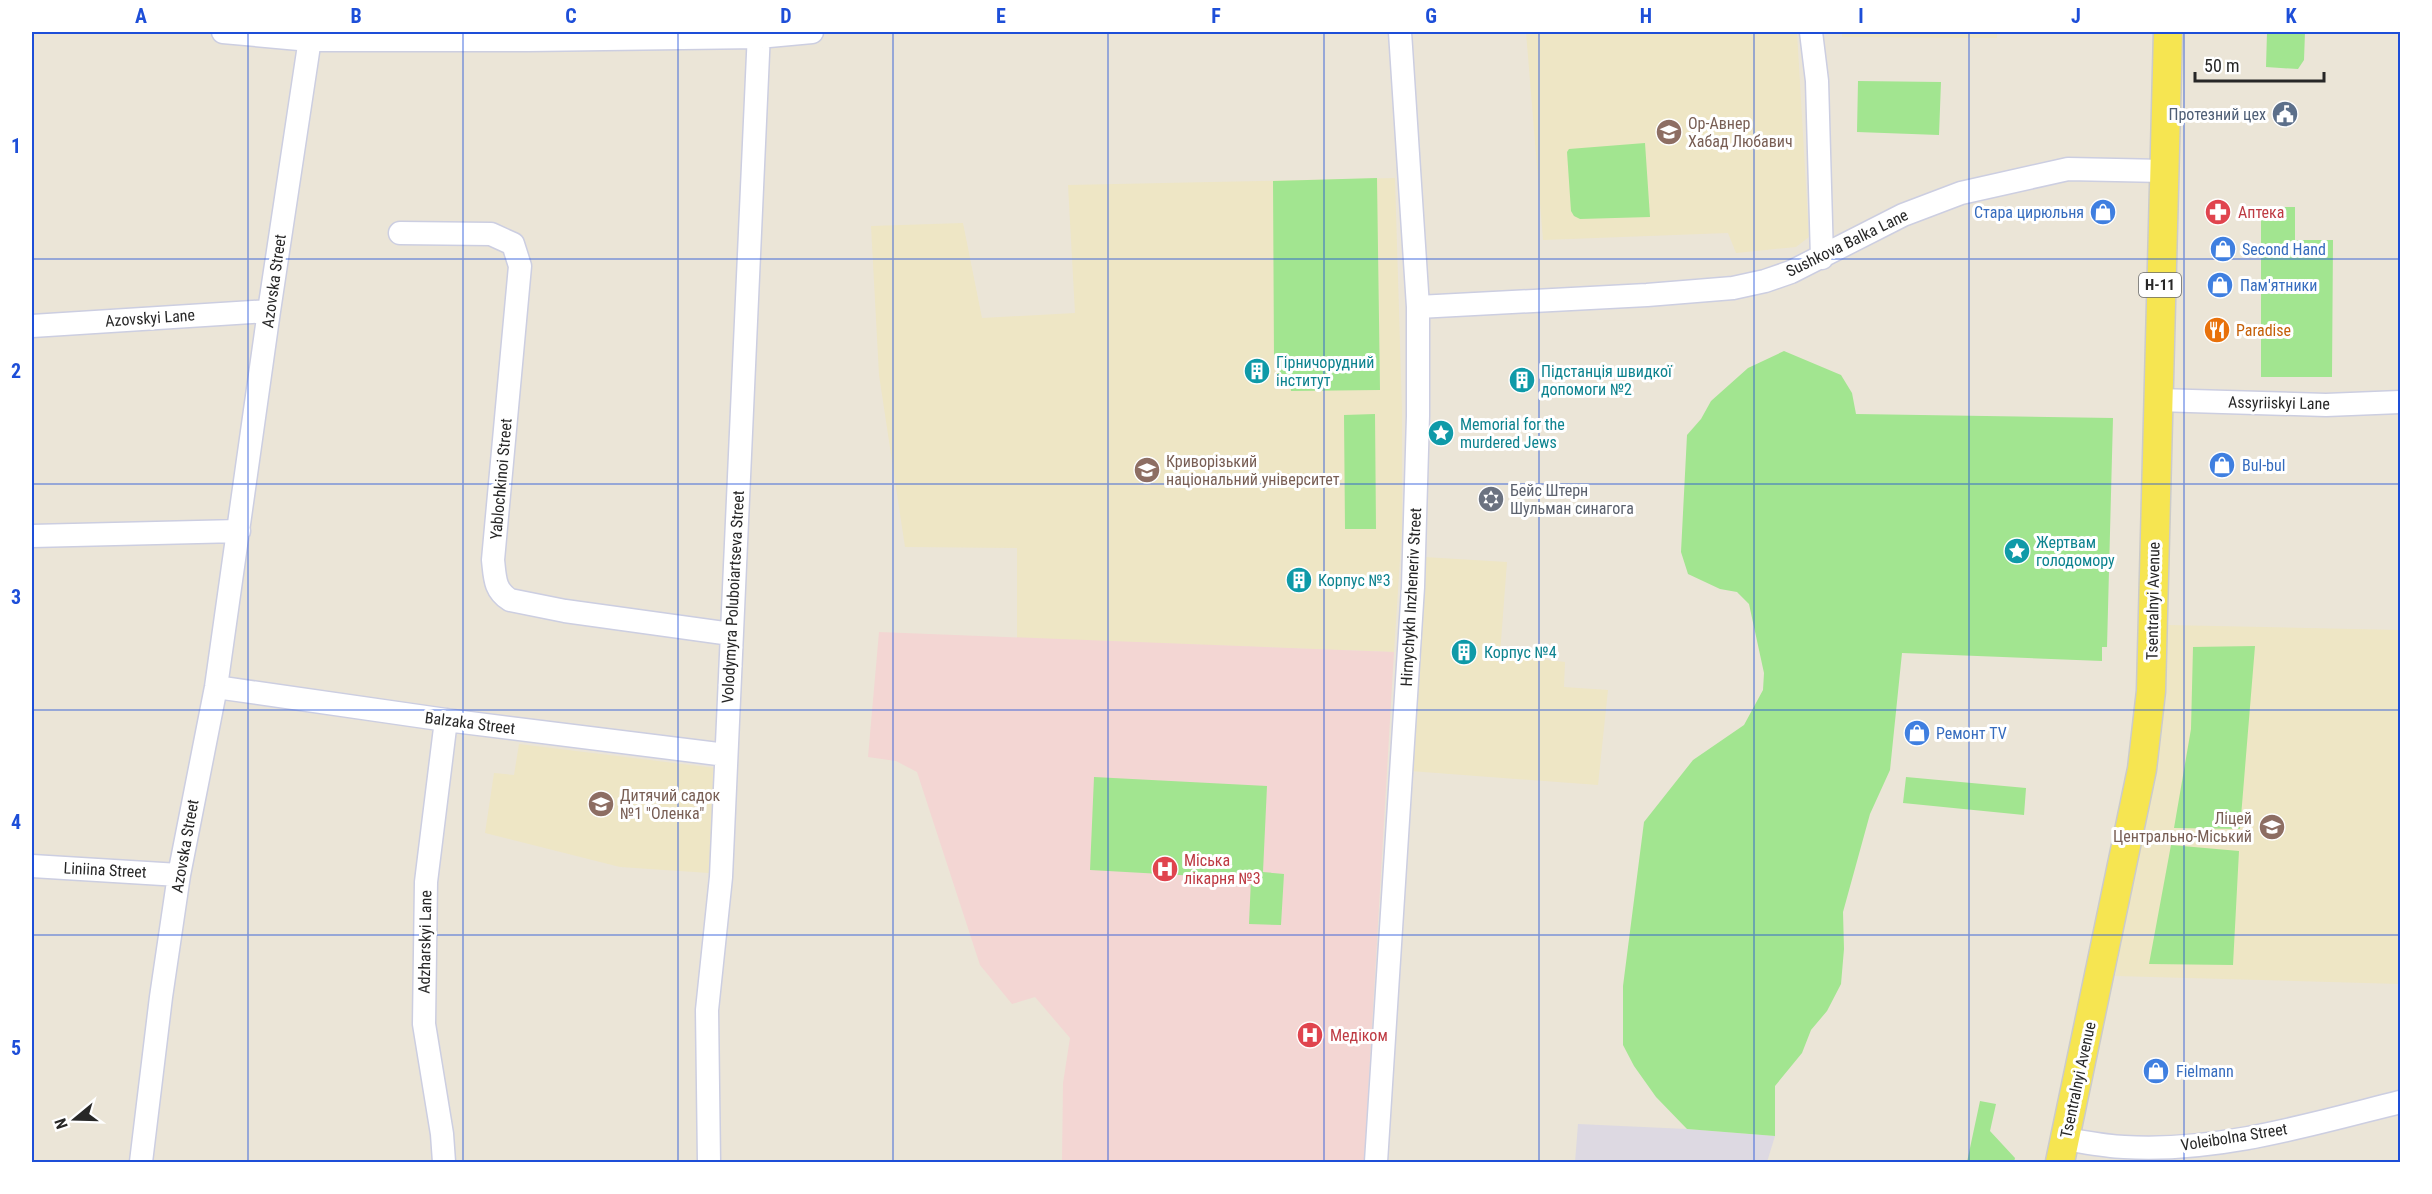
<svg xmlns="http://www.w3.org/2000/svg" width="2432" height="1194" viewBox="0 0 2432 1194" font-family="'Roboto Condensed',sans-serif">
  <style>
    .industrial { fill: #ddd9e2 }
    .education { fill: #eee6c5 }
    .medical { fill: #f3d6d3 }
    .green { fill: #a2e590 }
    .lines { fill: none; stroke-linecap: round; stroke-linejoin: round }
    .minor-casing { stroke: #cccee1; stroke-width: 25 }
    .major-casing { stroke: #cbcbcb; stroke-width: 31 }
    .minor { stroke: #fff; stroke-width: 22 }
    .major { stroke: #f6e551; stroke-width: 28 }
    .grid { fill: none; stroke: #1d4ed8; stroke-width: 1.5; stroke-opacity: 0.55 }
    .labels { text-anchor: middle; dominant-baseline: central; stroke-width: 6; stroke-linejoin: round; paint-order: stroke }
    .shield { fill: #fff; stroke: #686868; stroke-width: 1.5 }
    .shield-label { font-size: 15px; font-weight: bold; fill: #272727 }
    .service-label { font-size: 16px; fill: #4e5e75; stroke: #fff; text-anchor: end }
    .education-label { font-size: 16px; fill: #785e54; stroke: #fff; text-anchor: start }
    .shop-label { font-size: 16px; fill: #366cbe; stroke: #fff; text-anchor: start }
    .health-label { font-size: 16px; fill: #be3a42; stroke: #fff; text-anchor: start }
    .street-label { font-size: 16px; fill: #272727; stroke: #fff }
    .food-label { font-size: 16px; fill: #c56008; stroke: #fff; text-anchor: start }
    .culture-label { font-size: 16px; fill: #0d838f; stroke: #fff; text-anchor: start }
    .worship-label { font-size: 16px; fill: #5b616d; stroke: #fff; text-anchor: start }
    .neatline { fill: none; stroke: #1d4ed8; stroke-width: 2 }
    .grid-label { font-size: 20px; text-anchor: middle; font-weight: bold; fill: #1d4ed8 }
  </style>
  <rect width="100%" height="100%" fill="#ebe5d7"/>
  <!-- industrial -->
  <path class="industrial" d="M 1578,1124 L 1687,1129 L 1775,1136 L 1767,1162 L 1575,1162 Z"/>
  <!-- education -->
  <path class="education" d="M 1526,32 L 1797,32 L 1809,237 L 1796,247 L 1736,253 L 1728,233 L 1543,240 Z
    M 1842,32 L 1997,32 L 1997,38 L 1842,37 Z
    M 1395,178 L 1402,410 L 1402,529 L 1394,652 L 1017,638 L 1017,548 L 905,547 L 879,375 L 871,226 L 963,223 L 982,318 L 1075,313 L 1068,185 Z
    M 1424,557 L 1507,562 L 1500,654 L 1565,662 L 1564,687 L 1608,690 L 1598,785 L 1410,771 Z
    M 2167,625 L 2400,630 L 2400,984 L 2115,976 L 2159,756 L 2164,712 Z
    M 519,744 L 715,768 L 709,873 L 620,867 L 485,833 L 494,773 L 514,775 Z"/>
  <!-- medical -->
  <path class="medical" d="M 879,632 L 1394,652 L 1364,1162 L 1062,1162 L 1063,1083 L 1070,1038 L 1035,997 L 1012,1004 L 980,965 L 917,772 L 896,761 L 868,757 Z"/>
  <!-- green -->
  <path class="green" d="M 2267,32 L 2305,32 L 2304,60 L 2298,69 L 2266,67 Z
    M 1858,81 L 1941,82 L 1939,135 L 1857,132 Z
    M 1645,143 L 1650,217 L 1580,219 L 1574,216 L 1571,211 L 1567,152 L 1569,149 Z
    M 1377,178 L 1380,390 L 1291,391 L 1290,378 L 1278,378 L 1277,359 L 1274,358 L 1273,181 Z
    M 2261,207 L 2295,207 L 2295,240 L 2333,240 L 2332,377 L 2261,377 Z
    M 1784,351 L 1841,375 L 1852,393 L 1856,414 L 2113,418 L 2107,647 L 2102,647 L 2102,661 L 1902,653 L 1890,770 L 1870,814 L 1843,912 L 1844,949 L 1841,984 L 1827,1011 L 1811,1030 L 1802,1053 L 1775,1086 L 1775,1136 L 1687,1129 L 1656,1097 L 1634,1066 L 1623,1045 L 1623,986 L 1644,822 L 1693,760 L 1744,725 L 1763,690 L 1764,673 L 1749,604 L 1737,592 L 1720,589 L 1688,574 L 1681,552 L 1687,435 L 1701,419 L 1711,401 L 1748,368 Z
    M 1375,414 L 1376,529 L 1345,529 L 1344,415 Z
    M 2255,646 L 2240,829 L 2174,828 L 2191,729 L 2193,647 Z
    M 1094,777 L 1267,786 L 1263,872 L 1284,874 L 1281,925 L 1249,924 L 1251,879 L 1090,870 Z
    M 1906,777 L 2026,788 L 2024,815 L 1903,803 Z
    M 2171,845 L 2239,851 L 2233,965 L 2149,964 Z
    M 1980,1101 L 1996,1104 L 1990,1131 L 2015,1158 L 2014,1162 L 1967,1162 Z"/>
  <g class="lines">
    <defs>
      <path id="minor" d="M 223,32 L 310,40 L 528,40 L 759,37 L 812,32
        M 1811,32 L 1817,81 L 1822,258
        M 400,233 L 491,234 L 513,244 L 520,266 L 493,560 C 495,577 494,590 510,600 L 565,611 L 731,634
        M 1418,307 L 1647,295 L 1733,288 L 1765,281 L 1791,272 L 1903,215 L 1961,193 L 2068,169 L 2164,171
        M 32,326 L 269,311
        M 2157,400 L 2326,405 L 2400,402
        M 32,536 L 239,531
        M 216,687 L 446,720 L 726,755
        M 32,866 L 179,875
        M 2065,1139 C 2085,1142 2104,1146 2124,1147 C 2217,1153 2312,1124 2400,1102
        M 141,1162 L 161,997 L 179,875 L 216,687 L 269,311 L 311,32
        M 444,1162 L 442,1134 L 424,1024 L 426,882 L 446,720
        M 709,1162 L 707,1010 L 721,877 L 759,32
        M 1376,1162 L 1413,587 L 1418,416 L 1418,307 L 1400,32"/>
      <path id="major" d="M 2060,1162 L 2142,769 L 2151,691 L 2168,32"/>
    </defs>
    <!-- minor casing -->
    <use href="#minor" class="minor-casing"/>
    <!-- major casing -->
    <use href="#major" class="major-casing"/>
    <!-- minor -->
    <use href="#minor" class="minor"/>
    <!-- major -->
    <use href="#major" class="major"/>
  </g>
  <!-- grid -->
  <path class="grid" d="M 248,32 L 248,1162M 463,32 L 463,1162M 678,32 L 678,1162M 893,32 L 893,1162M 1108,32 L 1108,1162M 1324,32 L 1324,1162M 1539,32 L 1539,1162M 1754,32 L 1754,1162M 1969,32 L 1969,1162M 2184,32 L 2184,1162M 32,259 L 2400,259M 32,484 L 2400,484M 32,710 L 2400,710M 32,935 L 2400,935"/>
  <!-- icons -->
  <defs>
    <symbol id="civic-disc" viewBox="-11 -11 22 22"><circle r="9.5" fill="#5c6f8a" stroke="#fff"/><path d="M-.6-6.5H3V-4.5H.6V-3L4-1V1h2V6H-6V1h2V-1L-.6-3ZM-1.2 2.5V6h2.4V2.5Z" fill="#fff"/></symbol>
    <symbol id="school-disc" viewBox="-11 -11 22 22"><circle r="9.5" fill="#8d6e63" stroke="#fff"/><path d="M0-5L7-2L0 1L-7-2ZM-4 1L0 2.5L4 1V4Q0 6-4 4Z" fill="#fff"/></symbol>
    <symbol id="shop-disc" viewBox="-11 -11 22 22"><circle r="9.5" fill="#3f7fe0" stroke="#fff"/><path d="M-5-2.5h2.3a2.7 3.5 0 0 1 5.4 0H5L5.5 6h-11ZM-1.5-2.5h3a1.5 2.3 0 0 0-3 0Z" fill="#fff"/></symbol>
    <symbol id="pharmacy-disc" viewBox="-11 -11 22 22"><circle r="9.5" fill="#e0444e" stroke="#fff"/><path d="M-2-6h4v4h4v4h-4v4h-4v-4h-4v-4h4Z" fill="#fff"/></symbol>
    <symbol id="restaurant-disc" viewBox="-11 -11 22 22"><circle r="9.5" fill="#e8710a" stroke="#fff"/><path d="M-5-6h1v4h1v-4h1v4h1v-4h1v5L-1.5 .5V6h-2V.5L-5-1ZM5-6V6H3V1.5H1.5Q1.5-4 5-6Z" fill="#fff"/></symbol>
    <symbol id="building-disc" viewBox="-11 -11 22 22"><circle r="9.5" fill="#0f9aa8" stroke="#fff"/><path d="M-4-6H4V6H1V3H-1V6H-4ZM-2.5-4.3h1.7v1.8h-1.7ZM.8-4.3h1.7v1.8H.8ZM-2.5-1h1.7V.8h-1.7ZM.8-1h1.7V.8H.8Z" fill="#fff"/></symbol>
    <symbol id="sight-disc" viewBox="-11 -11 22 22"><circle r="9.5" fill="#0f9aa8" stroke="#fff"/><path d="M0-6L1.8-2.2L6-1.7L2.9 1.2L3.7 5.4L0 3.3L-3.7 5.4L-2.9 1.2L-6-1.7L-1.8-2.2Z" fill="#fff"/></symbol>
    <symbol id="university-disc" viewBox="-11 -11 22 22"><circle r="9.5" fill="#8d6e63" stroke="#fff"/><path d="M0-5L7-2L0 1L-7-2ZM-4 1L0 2.5L4 1V4Q0 6-4 4Z" fill="#fff"/></symbol>
    <symbol id="synagogue-disc" viewBox="-11 -11 22 22"><circle r="9.5" fill="#6b7280" stroke="#fff"/><path d="M0-6.5L5.6 3.2H-5.6ZM0 6.5L5.6-3.2H-5.6Z" fill="#fff"/></symbol>
    <symbol id="hospital-disc" viewBox="-11 -11 22 22"><circle r="9.5" fill="#e0444e" stroke="#fff"/><path d="M-5-5h3v3.5h4V-5h3V5h-3V1.5h-4V5h-3Z" fill="#fff"/></symbol>
  </defs>
  <g fill-rule="evenodd">
    <use href="#civic-disc" x="2270" y="99" width="30" height="30"/>
    <use href="#school-disc" x="1654" y="117" width="30" height="30"/>
    <use href="#shop-disc" x="2088" y="197" width="30" height="30"/>
    <use href="#pharmacy-disc" x="2203" y="197" width="30" height="30"/>
    <use href="#shop-disc" x="2208" y="234" width="30" height="30"/>
    <use href="#shop-disc" x="2205" y="270" width="30" height="30"/>
    <use href="#restaurant-disc" x="2202" y="315" width="30" height="30"/>
    <use href="#building-disc" x="1242" y="356" width="30" height="30"/>
    <use href="#building-disc" x="1507" y="365" width="30" height="30"/>
    <use href="#sight-disc" x="1426" y="418" width="30" height="30"/>
    <use href="#shop-disc" x="2207" y="450" width="30" height="30"/>
    <use href="#university-disc" x="1132" y="455" width="30" height="30"/>
    <use href="#synagogue-disc" x="1476" y="484" width="30" height="30"/>
    <use href="#sight-disc" x="2002" y="536" width="30" height="30"/>
    <use href="#building-disc" x="1284" y="565" width="30" height="30"/>
    <use href="#building-disc" x="1449" y="637" width="30" height="30"/>
    <use href="#shop-disc" x="1902" y="718" width="30" height="30"/>
    <use href="#school-disc" x="586" y="789" width="30" height="30"/>
    <use href="#school-disc" x="2257" y="812" width="30" height="30"/>
    <use href="#hospital-disc" x="1150" y="854" width="30" height="30"/>
    <use href="#hospital-disc" x="1295" y="1020" width="30" height="30"/>
    <use href="#shop-disc" x="2141" y="1056" width="30" height="30"/>
  </g>
  <g class="labels">
    <!-- shield labels -->
    <rect class="shield" x="2139" y="273" width="42" height="24" rx="4.5"/>
    <g class="shield-label">
      <text x="2160" y="285">Н-11</text>
    </g>
    <!-- service labels -->
    <g class="service-label">
      <text x="2266" y="114">Протезний цех</text>
    </g>
    <!-- education labels -->
    <g class="education-label">
      <text x="1688" y="123">Ор-Авнер<tspan x="1688" dy="18">Хабад Любавич</tspan></text>
      <text x="1166" y="461">Криворізький<tspan x="1166" dy="18">національний університет</tspan></text>
      <text x="620" y="795">Дитячий садок<tspan x="620" dy="18">№1 "Оленка"</tspan></text>
      <text x="2252" y="818" text-anchor="end">Ліцей<tspan x="2252" dy="18">Центрально-Міський</tspan></text>
    </g>
    <!-- shop labels -->
    <g class="shop-label">
      <text x="2084" y="212" text-anchor="end">Стара цирюльня</text>
      <text x="2242" y="249">Second Hand</text>
      <text x="2240" y="285">Пам'ятники</text>
      <text x="2242" y="465">Bul-bul</text>
      <text x="1936" y="733">Ремонт TV</text>
      <text x="2176" y="1071">Fielmann</text>
    </g>
    <!-- health labels -->
    <g class="health-label">
      <text x="2238" y="212">Аптека</text>
      <text x="1184" y="860">Міська<tspan x="1184" dy="18">лікарня №3</tspan></text>
      <text x="1330" y="1035">Медіком</text>
    </g>
    <!-- street labels -->
    <g class="street-label">
      <text transform="translate(1847 243) rotate(-26)">Sushkova Balka Lane</text>
      <text transform="translate(274 281) rotate(-82)">Azovska Street</text>
      <text transform="translate(150 318) rotate(-4)">Azovskyi Lane</text>
      <text transform="translate(2279 403) rotate(1)">Assyriiskyi Lane</text>
      <text transform="translate(501 479) rotate(-85)">Yablochkinoi Street</text>
      <text transform="translate(733 597) rotate(-87)">Volodymyra Poluboiartseva Street</text>
      <text transform="translate(1411 597) rotate(-87)">Hirnychykh Inzheneriv Street</text>
      <text transform="translate(2153 601) rotate(-89)">Tsentralnyi Avenue</text>
      <text transform="translate(470 723) rotate(7)">Balzaka Street</text>
      <text transform="translate(185 846) rotate(-80)">Azovska Street</text>
      <text transform="translate(105 870) rotate(3)">Liniina Street</text>
      <text transform="translate(425 942) rotate(-89)">Adzharskyi Lane</text>
      <text transform="translate(2078 1080) rotate(-78)">Tsentralnyi Avenue</text>
      <text transform="translate(2234 1137) rotate(-9)">Voleibolna Street</text>
    </g>
    <!-- food labels -->
    <g class="food-label">
      <text x="2236" y="330">Paradise</text>
    </g>
    <!-- culture labels -->
    <g class="culture-label">
      <text x="1276" y="362">Гірничорудний<tspan x="1276" dy="18">інститут</tspan></text>
      <text x="1541" y="371">Підстанція швидкої<tspan x="1541" dy="18">допомоги №2</tspan></text>
      <text x="1460" y="424">Memorial for the<tspan x="1460" dy="18">murdered Jews</tspan></text>
      <text x="2036" y="542">Жертвам<tspan x="2036" dy="18">голодомору</tspan></text>
      <text x="1318" y="580">Корпус №3</text>
      <text x="1484" y="652">Корпус №4</text>
    </g>
    <!-- worship labels -->
    <g class="worship-label">
      <text x="1510" y="490">Бейс Штерн<tspan x="1510" dy="18">Шульман синагога</tspan></text>
    </g>
  </g>
  <!-- border -->
  <rect width="2432" height="1194" fill="none" stroke="#ffffff" stroke-width="66"/>
  <!-- north arrow -->
  <g transform="translate(75 1119) rotate(251)" stroke="#ffffff" stroke-width="4.5" paint-order="stroke">
  <path d="M0-4.5L10 22L0 15L-10 22Z" fill="#272727"/>
  <text y="-9" font-size="16" font-weight="bold" text-anchor="middle" fill="#272727">N</text>
  </g>
  <!-- scale -->
  <path d="M2195 72v9h129v-9" fill="none" stroke="#272727" stroke-width="3"/>
  <text x="2204" y="72" font-size="18" fill="#272727" stroke="#ffffff" stroke-width="4.5" paint-order="stroke">50 m</text>
  <rect x="33" y="33" width="2366" height="1128" class="neatline"/>
  <g class="grid-label">
    <text x="141" y="23">A</text>
    <text x="356" y="23">B</text>
    <text x="571" y="23">C</text>
    <text x="786" y="23">D</text>
    <text x="1001" y="23">E</text>
    <text x="1216" y="23">F</text>
    <text x="1431" y="23">G</text>
    <text x="1646" y="23">H</text>
    <text x="1861" y="23">I</text>
    <text x="2076" y="23">J</text>
    <text x="2291" y="23">K</text>
    <text x="16" y="153">1</text>
    <text x="16" y="378">2</text>
    <text x="16" y="604">3</text>
    <text x="16" y="829">4</text>
    <text x="16" y="1055">5</text>
  </g>
</svg>
